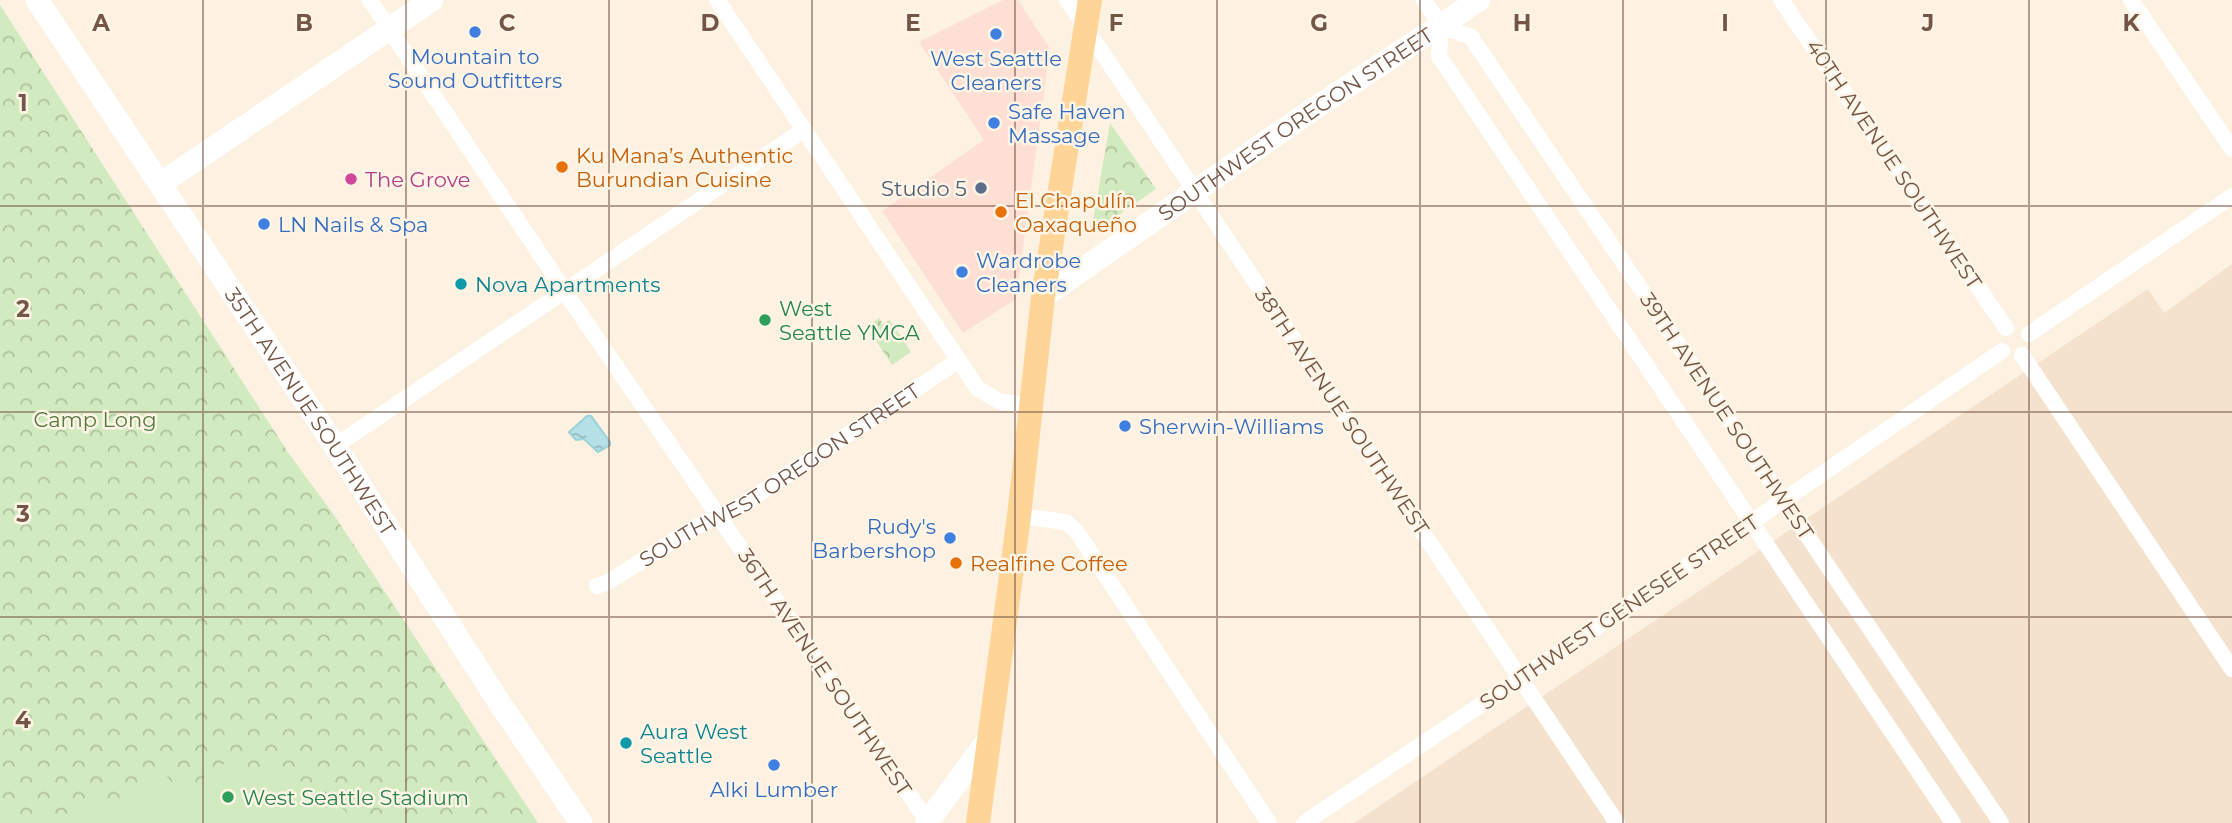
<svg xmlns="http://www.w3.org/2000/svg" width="2232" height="823" viewBox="0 0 2232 823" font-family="Montserrat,sans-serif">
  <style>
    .residential { fill: #f4e2cf }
    .commercial { fill: #fedfd4 }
    .forest { fill: url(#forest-crowns) }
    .garden { fill: #d2eabf }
    .water { fill: url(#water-ripples); stroke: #9bd1d8; stroke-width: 2 }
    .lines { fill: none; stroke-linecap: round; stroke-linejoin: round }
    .street { stroke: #fff; stroke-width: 16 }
    .secondary { stroke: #fff; stroke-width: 23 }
    .primary { stroke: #fed497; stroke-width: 24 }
    .grid { fill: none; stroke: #745647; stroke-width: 2; stroke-opacity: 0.55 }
    .shop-dot { fill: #3f7fe0; stroke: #fff5e7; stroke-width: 2.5 }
    .food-dot { fill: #e8710a; stroke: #fff5e7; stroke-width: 2.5 }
    .hotel-dot { fill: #d1479c; stroke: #fff5e7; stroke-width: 2.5 }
    .service-dot { fill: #5c6f8a; stroke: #fff5e7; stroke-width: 2.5 }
    .culture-dot { fill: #0f9aa8; stroke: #fff5e7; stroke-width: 2.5 }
    .leisure-dot { fill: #2e9e5b; stroke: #fff5e7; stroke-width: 2.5 }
    .labels { text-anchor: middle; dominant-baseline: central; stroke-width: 5; stroke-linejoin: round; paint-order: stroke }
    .shop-label { font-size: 21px; fill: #366cbe; stroke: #fff5e7; text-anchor: start }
    .street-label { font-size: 21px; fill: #745647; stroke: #fff5e7 }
    .food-label { font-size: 21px; fill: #c56008; stroke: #fff5e7; text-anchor: start }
    .hotel-label { font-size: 21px; fill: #b23c85; stroke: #fff5e7; text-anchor: start }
    .service-label { font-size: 21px; fill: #4e5e75; stroke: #fff5e7; text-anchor: end }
    .culture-label { font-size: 21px; fill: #0d838f; stroke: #fff5e7; text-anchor: start }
    .leisure-label { font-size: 21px; fill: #27864d; stroke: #fff5e7; text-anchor: start }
    .park-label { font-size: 21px; fill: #537a3f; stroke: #fff5e7 }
    .grid-label { font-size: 23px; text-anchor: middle; font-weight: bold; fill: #745647; stroke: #fff5e7; stroke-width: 5; stroke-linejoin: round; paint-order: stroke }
  </style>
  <defs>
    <pattern id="forest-crowns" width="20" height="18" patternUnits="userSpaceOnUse" patternTransform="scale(1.75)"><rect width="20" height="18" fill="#d2eabf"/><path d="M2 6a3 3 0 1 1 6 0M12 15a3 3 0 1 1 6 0" fill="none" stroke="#afc09d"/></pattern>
    <pattern id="water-ripples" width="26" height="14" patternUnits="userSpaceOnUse" patternTransform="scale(1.75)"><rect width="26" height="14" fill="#b5e1e6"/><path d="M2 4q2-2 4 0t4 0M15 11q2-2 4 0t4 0" fill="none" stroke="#98b9bc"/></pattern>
  </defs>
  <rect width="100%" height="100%" fill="#fdf1e1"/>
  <!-- residential -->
  <path class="residential" d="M 2232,264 L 2232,823 L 1354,823 L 2148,289 L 2164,313 Z"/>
  <!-- commercial -->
  <path class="commercial" d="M 1003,0 L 1018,0 L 1050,49 L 1016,299 L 963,333 L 882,211 L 984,140 L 919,42 Z"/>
  <!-- forest -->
  <path class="forest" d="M 0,5 L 289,454 L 334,515 L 538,823 L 0,823 Z
    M 1110,123 L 1156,189 L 1097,230 L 1092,227 Z
    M 879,318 L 883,324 L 890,320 L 911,352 L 892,365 L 867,327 Z"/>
  <!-- garden -->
  <path class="garden" d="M 225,763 C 281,775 317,776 356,823 L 66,823 L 98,801 L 105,811 L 163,772 L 181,793 Z"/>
  <!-- water -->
  <path class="water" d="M 587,416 L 591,416 L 610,442 L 610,445 L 598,452 L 584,439 L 576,440 L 569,432 Z"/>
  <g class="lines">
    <!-- street -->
    <g class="street">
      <path d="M 370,0 L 576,308 L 928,822"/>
      <path d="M 717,0 L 978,389 L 1001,402 L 1032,405"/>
      <path d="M 1067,0 L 1617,823"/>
      <path d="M 1424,0 L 1441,26 L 1471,37 L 2001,823"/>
      <path d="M 1781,0 L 2006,328"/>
      <path d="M 2131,0 L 2232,149"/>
      <path d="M 1441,26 L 1439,56 L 1953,823"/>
      <path d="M 2029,334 L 2232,196"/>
      <path d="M 2022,355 L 2232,669"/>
      <path d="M 335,446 L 805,129"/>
      <path d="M 1019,516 L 1066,522 L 1077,532 L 1269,823"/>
      <path id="s1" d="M 597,586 L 608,582 L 694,528 L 744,504 L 959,360"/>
      <path d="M 1304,823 L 1639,599 L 2002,351"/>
    </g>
    <!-- secondary -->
    <g class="secondary">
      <path id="s2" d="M 37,0 L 335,446 L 495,696 L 581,823"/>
      <path d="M 160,184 L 432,0"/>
      <path id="s3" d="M 1043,297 L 1312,110 L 1479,0"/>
      <path d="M 927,823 L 990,737"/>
    </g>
    <!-- primary -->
    <path class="primary" d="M 978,823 L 1019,516 L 1043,297 L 1090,0"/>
  </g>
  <!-- grid -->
  <path class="grid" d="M 203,0 L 203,823M 406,0 L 406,823M 609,0 L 609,823M 812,0 L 812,823M 1015,0 L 1015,823M 1217,0 L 1217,823M 1420,0 L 1420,823M 1623,0 L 1623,823M 1826,0 L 1826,823M 2029,0 L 2029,823M 0,206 L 2232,206M 0,412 L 2232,412M 0,617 L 2232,617"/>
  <!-- markers -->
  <g class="shop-dot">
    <circle cx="475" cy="32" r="7"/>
    <circle cx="996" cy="34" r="7"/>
    <circle cx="994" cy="123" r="7"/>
    <circle cx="264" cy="224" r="7"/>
    <circle cx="962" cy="272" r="7"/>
    <circle cx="1125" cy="426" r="7"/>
    <circle cx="950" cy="538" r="7"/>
    <circle cx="774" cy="765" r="7"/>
  </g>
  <g class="food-dot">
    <circle cx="562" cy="167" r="7"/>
    <circle cx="1001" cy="212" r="7"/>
    <circle cx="956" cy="563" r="7"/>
  </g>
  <circle class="hotel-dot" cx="351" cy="179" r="7"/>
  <circle class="service-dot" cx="981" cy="188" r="7"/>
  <g class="culture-dot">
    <circle cx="461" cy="284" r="7"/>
    <circle cx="626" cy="743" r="7"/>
  </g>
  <g class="leisure-dot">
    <circle cx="765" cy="320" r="7"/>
    <circle cx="228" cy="797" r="7"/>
  </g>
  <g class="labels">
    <!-- shop labels -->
    <g class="shop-label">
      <text x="475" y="56" text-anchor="middle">Mountain to<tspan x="475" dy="24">Sound Outfitters</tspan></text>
      <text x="996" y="58" text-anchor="middle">West Seattle<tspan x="996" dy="24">Cleaners</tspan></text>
      <text x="1008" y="111">Safe Haven<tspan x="1008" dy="24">Massage</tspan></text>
      <text x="278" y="224">LN Nails &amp; Spa</text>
      <text x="976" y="260">Wardrobe<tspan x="976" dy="24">Cleaners</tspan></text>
      <text x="1139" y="426">Sherwin-Williams</text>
      <text x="936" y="526" text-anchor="end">Rudy's<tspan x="936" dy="24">Barbershop</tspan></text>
      <text x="774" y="789" text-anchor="middle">Alki Lumber</text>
    </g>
    <!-- street labels -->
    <g class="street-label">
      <text stroke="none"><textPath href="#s3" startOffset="306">SOUTHWEST OREGON STREET</textPath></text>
      <text transform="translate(1894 164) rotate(56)">40TH AVENUE SOUTHWEST</text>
      <text stroke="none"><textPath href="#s2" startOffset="494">35TH AVENUE SOUTHWEST</textPath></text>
      <text transform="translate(1342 411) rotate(56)">38TH AVENUE SOUTHWEST</text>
      <text transform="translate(1727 416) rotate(56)">39TH AVENUE SOUTHWEST</text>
      <text stroke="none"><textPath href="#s1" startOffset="214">SOUTHWEST OREGON STREET</textPath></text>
      <text transform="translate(1619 612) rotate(-34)">SOUTHWEST GENESEE STREET</text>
      <text transform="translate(825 672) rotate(56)">36TH AVENUE SOUTHWEST</text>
    </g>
    <!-- food labels -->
    <g class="food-label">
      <text x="576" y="155">Ku Mana’s Authentic<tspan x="576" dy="24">Burundian Cuisine</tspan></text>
      <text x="1015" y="200">El Chapulín<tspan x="1015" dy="24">Oaxaqueño</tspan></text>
      <text x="970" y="563">Realfine Coffee</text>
    </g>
    <!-- hotel labels -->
    <g class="hotel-label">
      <text x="365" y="179">The Grove</text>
    </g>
    <!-- service labels -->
    <g class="service-label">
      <text x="967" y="188">Studio 5</text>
    </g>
    <!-- culture labels -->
    <g class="culture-label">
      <text x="475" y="284">Nova Apartments</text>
      <text x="640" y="731">Aura West<tspan x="640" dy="24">Seattle</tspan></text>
    </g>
    <!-- leisure labels -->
    <g class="leisure-label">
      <text x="779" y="308">West<tspan x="779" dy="24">Seattle YMCA</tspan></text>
      <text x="242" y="797">West Seattle Stadium</text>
    </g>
    <!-- park labels -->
    <g class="park-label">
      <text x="95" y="419">Camp Long</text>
    </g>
  </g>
  <g class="grid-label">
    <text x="101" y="31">A</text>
    <text x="304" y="31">B</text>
    <text x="507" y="31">C</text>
    <text x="710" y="31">D</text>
    <text x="913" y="31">E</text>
    <text x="1116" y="31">F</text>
    <text x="1319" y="31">G</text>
    <text x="1522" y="31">H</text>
    <text x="1725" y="31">I</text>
    <text x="1928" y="31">J</text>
    <text x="2131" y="31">K</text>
    <text x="23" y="111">1</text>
    <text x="23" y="317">2</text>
    <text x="23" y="522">3</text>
    <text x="23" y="728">4</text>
  </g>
</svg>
